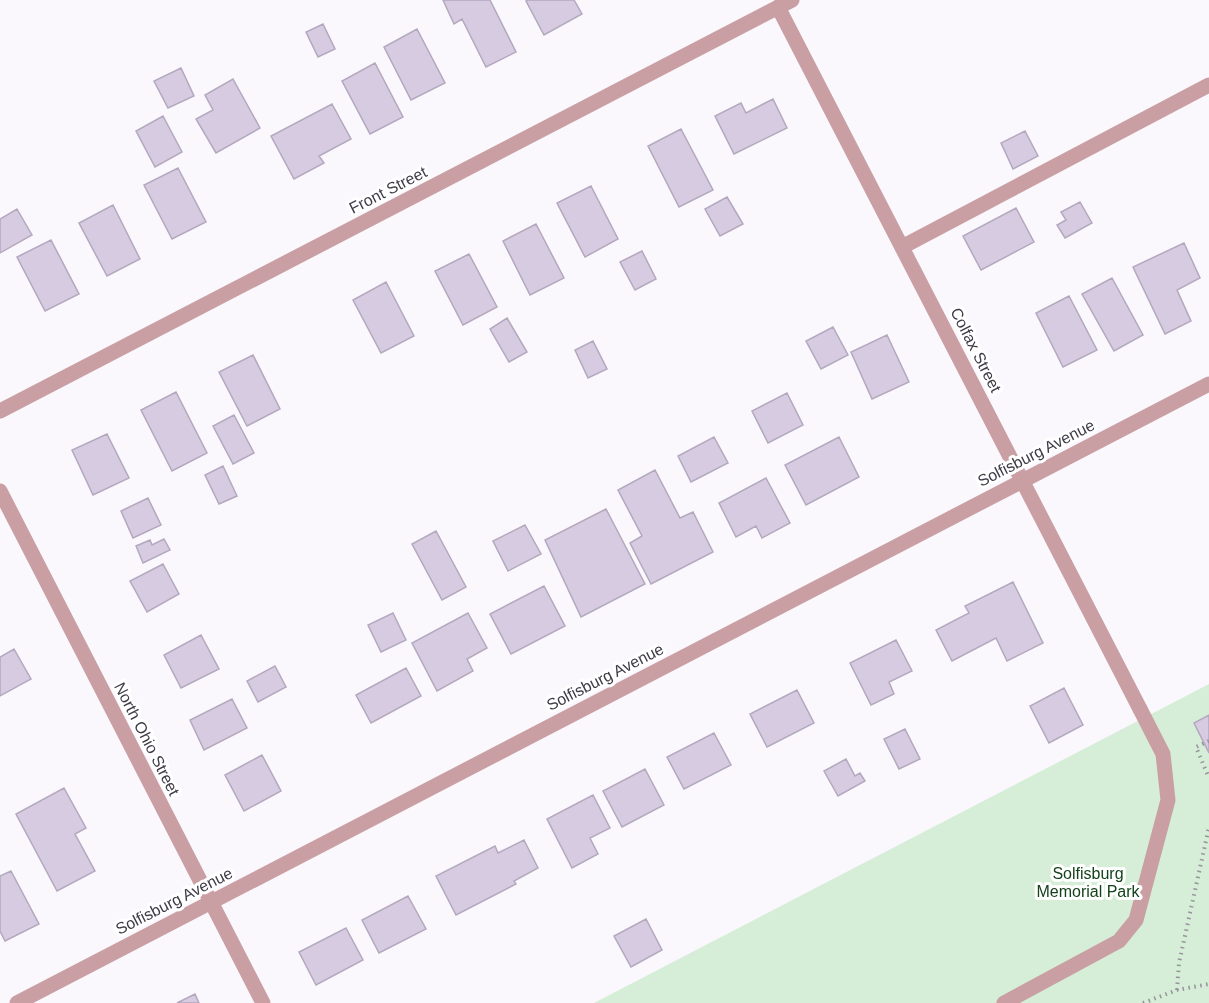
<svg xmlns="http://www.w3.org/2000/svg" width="1209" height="1003" viewBox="0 0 1209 1003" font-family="Arial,sans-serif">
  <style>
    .green { fill: #d6eed7 }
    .building { fill: #d6cbe1; stroke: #b3a8be; stroke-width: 1.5 }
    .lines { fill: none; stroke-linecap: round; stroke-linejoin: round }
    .path { stroke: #97949c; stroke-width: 4; stroke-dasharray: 1.5 4.5; stroke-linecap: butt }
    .lane { stroke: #c99fa3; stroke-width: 15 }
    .street { stroke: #c99fa3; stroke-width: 15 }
    .labels { text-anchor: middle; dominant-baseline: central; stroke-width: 6; stroke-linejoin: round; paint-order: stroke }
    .street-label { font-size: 16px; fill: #3e3b45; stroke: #fff }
    .park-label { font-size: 16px; fill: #14421a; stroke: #fff }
  </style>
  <rect width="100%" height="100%" fill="#faf8fd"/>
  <!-- green -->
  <path class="green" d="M 1209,684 L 1209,1003 L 594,1003 Z"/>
  <!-- building -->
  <path class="building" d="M 443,0 L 490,0 L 516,52 L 486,67 L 462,19 L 454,24 Z
    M 528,0 L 574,0 L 582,14 L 544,35 L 526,1 Z
    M 323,24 L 335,49 L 318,57 L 306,32 Z
    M 417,29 L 445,83 L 411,100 L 384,47 Z
    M 375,63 L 403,117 L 370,134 L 342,81 Z
    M 181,68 L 194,96 L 168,108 L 154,81 Z
    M 233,79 L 260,128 L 216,153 L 196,119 L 213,110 L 205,95 Z
    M 773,99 L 787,128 L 734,154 L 715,116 L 741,103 L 746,113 Z
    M 332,104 L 351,139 L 319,156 L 324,163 L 294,179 L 271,136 Z
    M 163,116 L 182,152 L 155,167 L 136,131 Z
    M 681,129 L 713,190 L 679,207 L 648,146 Z
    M 1025,131 L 1038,156 L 1013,169 L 1001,143 Z
    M 178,168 L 206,222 L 172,239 L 144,185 Z
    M 591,186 L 618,239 L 585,257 L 557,203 Z
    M 727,197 L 743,224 L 720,236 L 705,209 Z
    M 1080,202 L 1092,223 L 1065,238 L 1057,225 L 1066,220 L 1061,212 Z
    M 113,205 L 140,259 L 107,276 L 79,223 Z
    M 1016,208 L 1034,242 L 981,270 L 963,236 Z
    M 17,209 L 32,235 L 0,253 L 0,219 Z
    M 536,224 L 564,278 L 530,295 L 503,241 Z
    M 51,240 L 79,294 L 45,311 L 17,257 Z
    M 1184,243 L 1200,278 L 1177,290 L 1191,321 L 1165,334 L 1133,267 Z
    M 642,251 L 656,279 L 635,290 L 620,262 Z
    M 469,254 L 497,307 L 463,325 L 435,271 Z
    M 1112,278 L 1143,335 L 1114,351 L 1082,294 Z
    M 386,282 L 414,336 L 381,353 L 353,300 Z
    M 1069,296 L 1097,350 L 1063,367 L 1036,313 Z
    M 507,318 L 527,352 L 509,362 L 490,329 Z
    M 833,327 L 848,355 L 821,369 L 806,341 Z
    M 887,335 L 909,382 L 872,399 L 851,352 Z
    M 593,341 L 607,369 L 588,378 L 575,350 Z
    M 253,355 L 280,409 L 247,426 L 219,372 Z
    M 176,392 L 207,453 L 172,471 L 141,410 Z
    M 787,393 L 803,425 L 768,443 L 752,411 Z
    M 234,415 L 254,453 L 233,464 L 213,426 Z
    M 107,434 L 129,478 L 93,495 L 72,450 Z
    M 714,437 L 728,463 L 691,482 L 678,456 Z
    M 839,437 L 859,477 L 806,505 L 785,465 Z
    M 223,466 L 237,496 L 219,504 L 205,475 Z
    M 655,470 L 680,518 L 693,512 L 713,552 L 651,584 L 630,543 L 642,536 L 618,490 Z
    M 766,478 L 790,523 L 762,538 L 756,526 L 736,537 L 719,503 Z
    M 148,498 L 161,525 L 133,538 L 121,511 Z
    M 606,509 L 645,584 L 581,617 L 545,540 Z
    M 525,525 L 541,554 L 508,571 L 493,541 Z
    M 436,531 L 466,587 L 442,600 L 412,544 Z
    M 164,539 L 170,550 L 143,563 L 136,546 L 150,540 L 152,545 Z
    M 163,564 L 179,594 L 147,612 L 130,581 Z
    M 1013,582 L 1043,643 L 1007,661 L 996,638 L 952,661 L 936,630 L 969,613 L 965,606 Z
    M 544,586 L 565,626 L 511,654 L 490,614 Z
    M 393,613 L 406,640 L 381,652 L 368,625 Z
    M 468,613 L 487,648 L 467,659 L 473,671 L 437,691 L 412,643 Z
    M 201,635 L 219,669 L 181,688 L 164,655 Z
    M 896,640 L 912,671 L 889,682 L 894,694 L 871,705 L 850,663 Z
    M 14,649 L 31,679 L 0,696 L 0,657 Z
    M 275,666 L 286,687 L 258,702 L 247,681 Z
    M 406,668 L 421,696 L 371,723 L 356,695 Z
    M 1064,688 L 1083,725 L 1049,743 L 1030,706 Z
    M 797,690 L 814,723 L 767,747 L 750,714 Z
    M 232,699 L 247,728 L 204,750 L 190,720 Z
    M 1209,715 L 1209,753 L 1194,723 Z
    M 905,729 L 920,759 L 899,769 L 884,739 Z
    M 714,733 L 731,765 L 684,789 L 667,757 Z
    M 262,755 L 281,791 L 244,811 L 225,775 Z
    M 846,759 L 855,776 L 860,773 L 865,781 L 838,796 L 824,771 Z
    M 645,769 L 664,805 L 622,827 L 603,791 Z
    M 64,788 L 86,828 L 75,834 L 95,871 L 57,891 L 16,814 Z
    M 593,795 L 610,828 L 590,838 L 598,854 L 572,868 L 547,819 Z
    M 524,840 L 538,868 L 514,881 L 516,884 L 456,915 L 436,876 L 495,846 L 498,853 Z
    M 11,871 L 39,924 L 5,941 L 0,931 L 0,876 Z
    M 408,896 L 426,929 L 379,953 L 362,920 Z
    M 646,919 L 662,950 L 631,967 L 614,936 Z
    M 346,928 L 363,960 L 316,985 L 299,952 Z
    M 195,994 L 199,1003 L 177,1003 Z"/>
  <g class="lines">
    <!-- path -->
    <path class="path" d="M 1209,741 L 1196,747 L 1209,778
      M 1177,990 L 1179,963 L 1209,827
      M 1143,1003 L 1177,990 L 1209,984"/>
    <!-- lane -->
    <path class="lane" d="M 902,247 L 1209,85
      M 1004,1003 L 1119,941 L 1136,920 L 1168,800 L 1163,754 L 1140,709"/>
    <!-- street -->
    <path class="street" d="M 778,7 L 1140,709
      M 0,411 L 792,0
      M 0,491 L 263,1003
      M 17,1003 L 1209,384"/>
  </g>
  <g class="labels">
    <!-- street labels -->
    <g class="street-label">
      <text transform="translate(388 190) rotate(-27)">Front Street</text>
      <text transform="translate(976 350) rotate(63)">Colfax Street</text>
      <text transform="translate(1036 453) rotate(-27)">Solfisburg Avenue</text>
      <text transform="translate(605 677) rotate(-27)">Solfisburg Avenue</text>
      <text transform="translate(147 739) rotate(63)">North Ohio Street</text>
      <text transform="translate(174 901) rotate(-27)">Solfisburg Avenue</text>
    </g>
    <!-- park labels -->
    <g class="park-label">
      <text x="1088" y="873">Solfisburg<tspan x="1088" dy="18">Memorial Park</tspan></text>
    </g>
  </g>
</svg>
